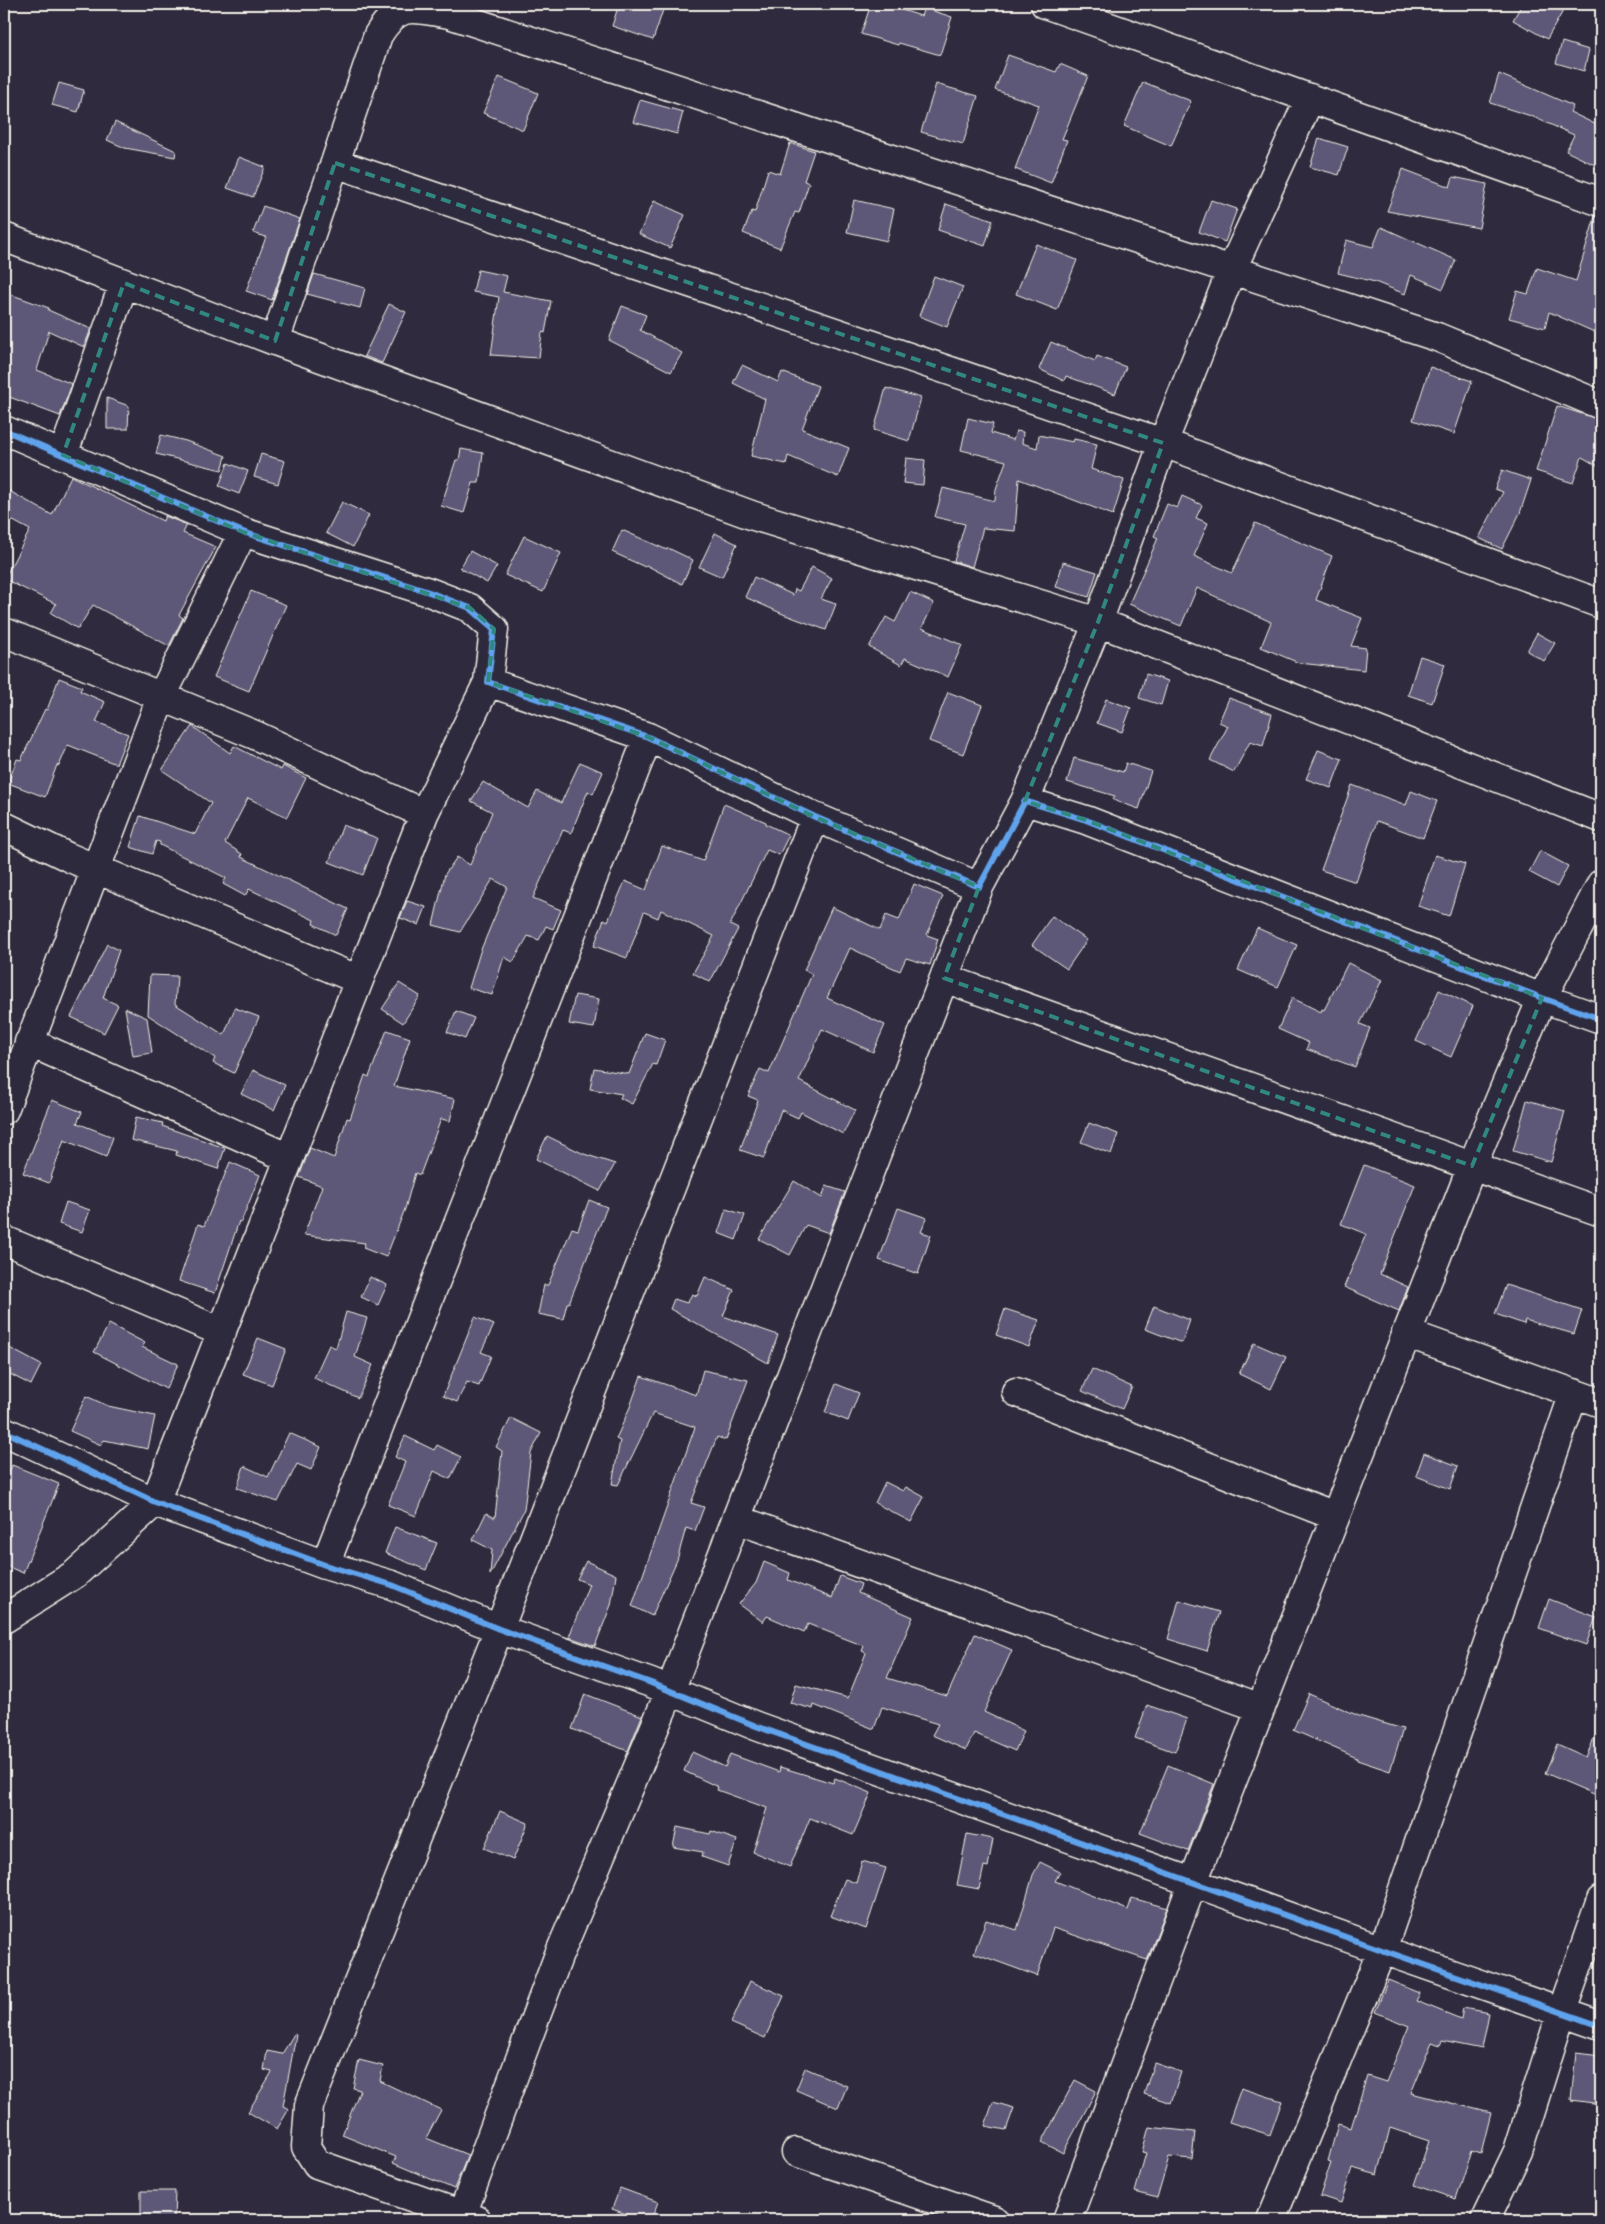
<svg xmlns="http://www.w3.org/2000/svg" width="1605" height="2224" viewBox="0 0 1605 2224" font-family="Mynerve,sans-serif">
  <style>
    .building { fill: #5d5977; stroke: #f4f1e8 }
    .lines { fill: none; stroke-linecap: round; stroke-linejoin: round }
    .street-casing { stroke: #f4f1e8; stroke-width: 31 }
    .street { stroke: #2f2a3d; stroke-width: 28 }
    .cycleway-casing { stroke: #2f2a3d; stroke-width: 9 }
    .cycleway { stroke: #60a3ed; stroke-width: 6 }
    .marked { fill: none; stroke: #318880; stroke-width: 4; stroke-dasharray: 10 6; stroke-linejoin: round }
  </style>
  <rect width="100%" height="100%" fill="#2f2a3d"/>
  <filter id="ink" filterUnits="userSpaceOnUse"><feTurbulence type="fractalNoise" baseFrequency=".02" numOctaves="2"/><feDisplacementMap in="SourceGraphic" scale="10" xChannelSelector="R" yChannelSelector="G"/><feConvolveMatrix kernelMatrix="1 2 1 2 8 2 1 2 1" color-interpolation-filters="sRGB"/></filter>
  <g filter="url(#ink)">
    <!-- building -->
    <path class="building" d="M 619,4 L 665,4 L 653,40 L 612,26 Z
      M 871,4 L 883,4 L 921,16 L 924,8 L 952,17 L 940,55 L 899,43 L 898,45 L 861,34 Z
      M 1522,4 L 1549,4 L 1563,11 L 1547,39 L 1513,20 Z
      M 1562,42 L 1589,50 L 1584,71 L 1556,63 Z
      M 1008,55 L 1056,72 L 1060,64 L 1088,76 L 1062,139 L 1067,140 L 1051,183 L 1015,169 L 1039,105 L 995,90 Z
      M 1499,74 L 1573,106 L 1570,112 L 1601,127 L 1601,153 L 1595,165 L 1566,151 L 1574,135 L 1531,116 L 1490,103 Z
      M 499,77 L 538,93 L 523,130 L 483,113 Z
      M 1143,82 L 1191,101 L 1171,146 L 1124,126 Z
      M 59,83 L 84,90 L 78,112 L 52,105 Z
      M 936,84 L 978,96 L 963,144 L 921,132 Z
      M 640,100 L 683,112 L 677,134 L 633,122 Z
      M 115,122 L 176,151 L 175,157 L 125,148 L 107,140 Z
      M 1319,138 L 1348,147 L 1339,175 L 1310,167 Z
      M 790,143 L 814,151 L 804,181 L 809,183 L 799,213 L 795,212 L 780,248 L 743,233 L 752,211 L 755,212 L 768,170 L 780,174 Z
      M 239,157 L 265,167 L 253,197 L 227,188 Z
      M 1403,169 L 1450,187 L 1453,177 L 1487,184 L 1479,228 L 1387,211 Z
      M 854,200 L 894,209 L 887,241 L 847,232 Z
      M 1211,200 L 1237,209 L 1225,242 L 1199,232 Z
      M 654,201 L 685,215 L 670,248 L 639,234 Z
      M 946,204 L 993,220 L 985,246 L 938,230 Z
      M 263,206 L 300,219 L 272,300 L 246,291 L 266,237 L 253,233 Z
      M 1595,217 L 1601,217 L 1601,335 L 1549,312 L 1545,328 L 1509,318 L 1517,291 L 1528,294 L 1537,268 L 1576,281 Z
      M 1381,227 L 1456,260 L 1443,289 L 1411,275 L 1405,294 L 1375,282 L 1338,273 L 1346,240 L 1373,247 Z
      M 1036,244 L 1077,260 L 1057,310 L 1016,294 Z
      M 478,270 L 507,276 L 503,292 L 551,301 L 545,333 L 542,332 L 539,358 L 491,355 L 499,297 L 473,292 Z
      M 314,274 L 365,288 L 360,308 L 307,294 Z
      M 934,276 L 963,287 L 947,327 L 919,316 Z
      M 4,292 L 49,308 L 48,310 L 91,329 L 84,347 L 49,331 L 37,370 L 72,384 L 60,416 L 4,395 Z
      M 389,304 L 406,312 L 382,363 L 364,356 Z
      M 622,306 L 646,315 L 640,330 L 682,353 L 671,372 L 609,340 Z
      M 1051,342 L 1095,361 L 1097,356 L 1126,367 L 1115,394 L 1066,376 L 1064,381 L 1039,369 Z
      M 742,365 L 778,382 L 782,372 L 818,386 L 802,429 L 849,448 L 838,477 L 788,456 L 786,464 L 751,456 L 765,399 L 733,383 Z
      M 1430,367 L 1472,381 L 1454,434 L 1413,420 Z
      M 886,388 L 921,398 L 909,441 L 874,430 Z
      M 107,398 L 129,406 L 128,429 L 107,429 Z
      M 1557,406 L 1601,420 L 1601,468 L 1582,457 L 1573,483 L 1536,471 Z
      M 968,418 L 993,424 L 991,433 L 1013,440 L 1016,431 L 1023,432 L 1022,443 L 1037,448 L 1039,435 L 1073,442 L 1074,439 L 1097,444 L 1091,469 L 1124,480 L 1113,515 L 1019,479 L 1015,531 L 983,528 L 972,567 L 954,561 L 965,524 L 935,517 L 943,488 L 995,501 L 996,489 L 1006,461 L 961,450 Z
      M 161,435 L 186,441 L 226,456 L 222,470 L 156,454 Z
      M 461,449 L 483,453 L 479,483 L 473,483 L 464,513 L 441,506 L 456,460 L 459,460 Z
      M 261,454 L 285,461 L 278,484 L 254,477 Z
      M 906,458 L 925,460 L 923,485 L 903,483 Z
      M 228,463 L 248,471 L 239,494 L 219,486 Z
      M 1502,470 L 1531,480 L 1520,513 L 1502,549 L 1479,538 L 1503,492 L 1495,489 Z
      M 71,476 L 163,521 L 165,516 L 187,525 L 183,533 L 216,547 L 179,615 L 183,618 L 169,646 L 93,605 L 78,629 L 51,613 L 56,604 L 4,579 L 30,530 L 4,516 L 4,488 L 52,515 Z
      M 1182,496 L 1202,505 L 1196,518 L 1208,523 L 1194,556 L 1232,573 L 1255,523 L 1332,556 L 1316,600 L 1362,618 L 1351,646 L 1366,648 L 1364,670 L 1299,663 L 1261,647 L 1271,622 L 1197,588 L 1181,626 L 1129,604 L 1158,538 L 1154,536 L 1167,504 L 1177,508 Z
      M 342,502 L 369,515 L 353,547 L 326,533 Z
      M 622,530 L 667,550 L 668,548 L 693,560 L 682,584 L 646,565 L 645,567 L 612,552 Z
      M 715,533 L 737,544 L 722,577 L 699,567 Z
      M 524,536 L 561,553 L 543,592 L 505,575 Z
      M 470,551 L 497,566 L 487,583 L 460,568 Z
      M 1063,562 L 1097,572 L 1089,597 L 1056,587 Z
      M 812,567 L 832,578 L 821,599 L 836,604 L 826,630 L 783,614 L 745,597 L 754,577 L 793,595 L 795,589 L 799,591 Z
      M 251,591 L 286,605 L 249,691 L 214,677 Z
      M 910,592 L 934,603 L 922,628 L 962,645 L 948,677 L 905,658 L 901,665 L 869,647 L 886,617 L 895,622 Z
      M 1537,633 L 1555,643 L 1544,661 L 1527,651 Z
      M 1420,656 L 1445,664 L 1432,703 L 1408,695 Z
      M 1146,674 L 1168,681 L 1161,705 L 1139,698 Z
      M 59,678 L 82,687 L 80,691 L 105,702 L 96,722 L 128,734 L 116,764 L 68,745 L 59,766 L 57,765 L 45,797 L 8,783 L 17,759 L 21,760 L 45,709 L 47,710 Z
      M 948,692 L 982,705 L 963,754 L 929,741 Z
      M 1229,698 L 1272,714 L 1263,746 L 1250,742 L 1234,772 L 1210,760 L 1228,726 L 1219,722 Z
      M 1106,699 L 1131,708 L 1122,732 L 1097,723 Z
      M 192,726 L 230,753 L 234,746 L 281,770 L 283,766 L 306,778 L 287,817 L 248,798 L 225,843 L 242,854 L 241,857 L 348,909 L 336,935 L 313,924 L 314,920 L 249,889 L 245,896 L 223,884 L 226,878 L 160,845 L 160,842 L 156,841 L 152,854 L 130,847 L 140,816 L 195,834 L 211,803 L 162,770 Z
      M 1318,750 L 1342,759 L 1331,788 L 1306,779 Z
      M 1074,758 L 1123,772 L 1126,763 L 1151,771 L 1139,809 L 1113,800 L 1115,796 L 1067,782 Z
      M 580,762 L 603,772 L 593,794 L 588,791 L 571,833 L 563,830 L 533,898 L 561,910 L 553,929 L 546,926 L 539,940 L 528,936 L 513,962 L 504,957 L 492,995 L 469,988 L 480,952 L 507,887 L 493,879 L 460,932 L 433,925 L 445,874 L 457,857 L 470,865 L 492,812 L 471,801 L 483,782 L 528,808 L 537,791 L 561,803 Z
      M 1352,785 L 1406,805 L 1411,791 L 1437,801 L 1423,838 L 1377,821 L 1356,882 L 1321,870 Z
      M 724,804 L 766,822 L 766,824 L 789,835 L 779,855 L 767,850 L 730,925 L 738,929 L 710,982 L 693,973 L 714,936 L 661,910 L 658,918 L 644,912 L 627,958 L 594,946 L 604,919 L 608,921 L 625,881 L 646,890 L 662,846 L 703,861 Z
      M 343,825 L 377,838 L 363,875 L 329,862 Z
      M 1540,851 L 1568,866 L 1557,887 L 1529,872 Z
      M 1435,855 L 1465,864 L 1449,916 L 1418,906 Z
      M 914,884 L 943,896 L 927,935 L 938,939 L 930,965 L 906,958 L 900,971 L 850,948 L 827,998 L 885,1025 L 873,1052 L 822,1029 L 799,1081 L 855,1110 L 843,1134 L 801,1112 L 798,1118 L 781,1110 L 764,1158 L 740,1150 L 758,1100 L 748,1096 L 760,1069 L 769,1073 L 812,974 L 804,970 L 832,907 L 880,930 L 886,915 L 899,920 Z
      M 407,901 L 426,907 L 419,925 L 400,918 Z
      M 1052,916 L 1087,940 L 1067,969 L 1032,945 Z
      M 1257,928 L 1297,945 L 1278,987 L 1238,970 Z
      M 107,944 L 119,950 L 103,998 L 118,1005 L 104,1033 L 71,1017 Z
      M 1348,963 L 1382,980 L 1360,1024 L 1370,1028 L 1355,1067 L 1306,1049 L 1309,1043 L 1278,1029 L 1292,998 L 1321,1012 L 1322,1009 L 1324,1010 Z
      M 150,975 L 177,976 L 175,1004 L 224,1035 L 235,1008 L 259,1017 L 234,1073 L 213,1063 L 215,1058 L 148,1015 Z
      M 399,983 L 420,996 L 403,1023 L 382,1009 Z
      M 1439,990 L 1473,1006 L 1451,1057 L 1416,1041 Z
      M 575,995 L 599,999 L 594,1028 L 569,1024 Z
      M 125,1008 L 147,1018 L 152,1053 L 133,1056 Z
      M 456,1011 L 474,1018 L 465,1039 L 447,1032 Z
      M 387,1030 L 410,1038 L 394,1086 L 455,1099 L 450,1121 L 441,1119 L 420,1175 L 415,1173 L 405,1209 L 386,1257 L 363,1248 L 365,1243 L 304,1235 L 322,1186 L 299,1177 L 310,1148 L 334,1158 L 347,1118 L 350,1119 L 365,1075 L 369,1077 Z
      M 645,1033 L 665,1040 L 656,1065 L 653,1064 L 632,1104 L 620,1098 L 622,1094 L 590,1089 L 594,1068 L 629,1074 Z
      M 253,1070 L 285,1085 L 274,1110 L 241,1094 Z
      M 52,1100 L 82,1112 L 77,1123 L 113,1137 L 106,1157 L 64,1140 L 49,1183 L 23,1173 Z
      M 1527,1100 L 1565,1111 L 1551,1162 L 1513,1151 Z
      M 136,1117 L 163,1123 L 162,1126 L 225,1148 L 218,1169 L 176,1155 L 177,1151 L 131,1140 Z
      M 1089,1123 L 1118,1134 L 1111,1154 L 1081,1142 Z
      M 547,1136 L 584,1154 L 615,1164 L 600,1191 L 536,1159 Z
      M 230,1162 L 260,1175 L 241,1222 L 239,1221 L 215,1293 L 179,1281 L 198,1224 L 204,1226 Z
      M 1364,1165 L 1415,1185 L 1380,1274 L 1408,1287 L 1399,1311 L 1344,1287 L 1366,1234 L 1341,1224 Z
      M 794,1181 L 822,1198 L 826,1186 L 845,1192 L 829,1233 L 806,1225 L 790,1255 L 759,1239 Z
      M 589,1200 L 607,1207 L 569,1303 L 567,1303 L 563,1319 L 538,1314 L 544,1285 L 548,1285 L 572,1228 L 578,1230 Z
      M 66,1202 L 90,1210 L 82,1232 L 59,1224 Z
      M 898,1208 L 927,1218 L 921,1232 L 931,1235 L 918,1274 L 879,1260 Z
      M 726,1209 L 745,1215 L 736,1240 L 718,1233 Z
      M 370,1277 L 387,1285 L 378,1305 L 361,1297 Z
      M 705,1277 L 734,1290 L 723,1316 L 778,1335 L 768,1363 L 670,1309 L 674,1299 L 687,1303 L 692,1294 L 697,1296 Z
      M 1506,1285 L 1582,1310 L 1574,1334 L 1525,1320 L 1524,1324 L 1495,1314 Z
      M 1154,1306 L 1190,1320 L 1182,1343 L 1145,1329 Z
      M 1005,1309 L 1039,1320 L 1029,1347 L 996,1335 Z
      M 346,1312 L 367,1318 L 355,1357 L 373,1365 L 358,1398 L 314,1378 L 329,1345 L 336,1348 Z
      M 475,1317 L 494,1325 L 481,1352 L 491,1356 L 479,1386 L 467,1382 L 457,1402 L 443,1396 Z
      M 109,1324 L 145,1343 L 142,1347 L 178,1364 L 166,1389 L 94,1352 Z
      M 258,1338 L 286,1349 L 272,1385 L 243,1374 Z
      M 1254,1343 L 1286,1357 L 1271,1389 L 1239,1374 Z
      M 4,1345 L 41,1365 L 31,1385 L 4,1371 Z
      M 1092,1369 L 1132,1387 L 1122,1409 L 1082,1391 Z
      M 703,1370 L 748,1380 L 726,1440 L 717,1437 L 691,1503 L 704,1507 L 695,1531 L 686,1528 L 677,1560 L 652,1616 L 632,1606 L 695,1427 L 653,1413 L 618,1485 L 612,1484 L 620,1441 L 616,1439 L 630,1407 L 641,1376 L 696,1395 Z
      M 836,1384 L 859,1393 L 848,1421 L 825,1412 Z
      M 86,1396 L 108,1406 L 155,1416 L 148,1449 L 104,1440 L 101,1445 L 70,1431 Z
      M 511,1418 L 541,1433 L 531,1453 L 524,1510 L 490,1575 L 492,1550 L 473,1540 L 486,1513 L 495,1518 L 502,1451 L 496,1447 Z
      M 289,1433 L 321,1447 L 311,1470 L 297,1464 L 278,1502 L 237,1488 L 244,1466 L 268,1477 Z
      M 405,1436 L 434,1450 L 437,1445 L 461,1457 L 450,1479 L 434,1471 L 416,1516 L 388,1505 L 405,1462 L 395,1457 Z
      M 1424,1453 L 1458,1466 L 1450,1489 L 1416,1476 Z
      M 12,1465 L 59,1484 L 23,1573 L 4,1565 L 4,1486 Z
      M 885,1482 L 903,1491 L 906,1487 L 924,1497 L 911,1522 L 875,1503 Z
      M 395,1527 L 437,1543 L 426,1570 L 385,1553 Z
      M 586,1561 L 616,1575 L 611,1605 L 595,1646 L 569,1637 L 589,1584 L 577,1579 Z
      M 764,1562 L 790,1573 L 788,1580 L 832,1598 L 840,1576 L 861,1584 L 858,1593 L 913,1617 L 887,1678 L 947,1696 L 975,1634 L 1012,1650 L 984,1712 L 1024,1731 L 1015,1751 L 974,1733 L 966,1750 L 932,1735 L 938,1724 L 882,1707 L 874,1729 L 814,1705 L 813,1709 L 790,1703 L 796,1684 L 848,1698 L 866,1653 L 862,1651 L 864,1646 L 808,1624 L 804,1632 L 767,1616 L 763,1622 L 739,1604 L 756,1583 Z
      M 1549,1599 L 1596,1617 L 1586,1645 L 1539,1628 Z
      M 1179,1600 L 1219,1612 L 1207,1651 L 1168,1639 Z
      M 585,1694 L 642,1716 L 628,1751 L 572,1729 Z
      M 1309,1694 L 1359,1716 L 1403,1729 L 1390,1771 L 1357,1760 L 1357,1758 L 1293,1730 Z
      M 1147,1705 L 1187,1719 L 1175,1752 L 1135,1738 Z
      M 1601,1723 L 1601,1797 L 1545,1773 L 1557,1744 L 1586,1757 Z
      M 692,1752 L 725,1767 L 730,1754 L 779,1772 L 780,1767 L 833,1783 L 835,1778 L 871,1793 L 853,1835 L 810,1818 L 790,1867 L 753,1852 L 767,1808 L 717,1790 L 718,1787 L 684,1771 Z
      M 1168,1765 L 1214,1784 L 1188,1851 L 1140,1833 Z
      M 500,1811 L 528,1823 L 513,1860 L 484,1848 Z
      M 677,1827 L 710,1834 L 711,1831 L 737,1840 L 728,1866 L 702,1857 L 703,1852 L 673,1847 Z
      M 967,1834 L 993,1839 L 988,1867 L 984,1866 L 979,1889 L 957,1885 Z
      M 862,1861 L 886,1868 L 866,1929 L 830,1916 L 845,1879 L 856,1883 Z
      M 1040,1862 L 1060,1872 L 1055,1881 L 1128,1910 L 1132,1898 L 1167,1908 L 1147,1960 L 1053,1928 L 1037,1976 L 974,1953 L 986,1920 L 1017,1930 L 1033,1875 Z
      M 1388,1980 L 1420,1993 L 1416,2001 L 1461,2019 L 1463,2008 L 1489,2013 L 1482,2049 L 1442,2041 L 1440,2045 L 1432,2042 L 1411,2093 L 1491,2113 L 1481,2153 L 1472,2150 L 1456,2199 L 1414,2185 L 1429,2141 L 1390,2128 L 1378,2175 L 1352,2168 L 1341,2203 L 1320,2196 L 1331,2162 L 1328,2161 L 1338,2124 L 1351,2128 L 1367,2076 L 1386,2082 L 1409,2026 L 1375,2012 Z
      M 750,1981 L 784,1996 L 765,2038 L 731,2023 Z
      M 294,2034 L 296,2035 L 283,2106 L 289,2109 L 277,2129 L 248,2112 L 272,2072 L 264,2070 L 267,2051 L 282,2054 Z
      M 1576,2053 L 1601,2056 L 1601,2104 L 1571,2100 Z
      M 359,2060 L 383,2066 L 380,2081 L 441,2110 L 426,2138 L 468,2155 L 454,2189 L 393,2163 L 396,2157 L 342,2135 L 360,2090 L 353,2088 Z
      M 1154,2063 L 1181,2072 L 1171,2103 L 1144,2094 Z
      M 805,2068 L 847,2086 L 838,2108 L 796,2090 Z
      M 1075,2080 L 1096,2091 L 1063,2153 L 1042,2142 Z
      M 1241,2088 L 1282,2101 L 1270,2135 L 1229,2122 Z
      M 993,2102 L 1014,2108 L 1006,2130 L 985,2126 Z
      M 1149,2127 L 1195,2132 L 1192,2159 L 1169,2157 L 1157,2198 L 1135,2192 L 1146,2153 L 1142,2152 Z
      M 620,2188 L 658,2202 L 651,2220 L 643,2220 L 612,2209 Z
      M 141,2191 L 175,2191 L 174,2220 L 141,2220 Z"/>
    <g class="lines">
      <defs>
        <path id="street" d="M 1045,4 L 1601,202
          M 335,163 L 1169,445 L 1601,604
          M 4,237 L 275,341 L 754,516 L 1098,622 L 1601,818
          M 275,341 L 378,35 C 400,0 413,8 449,14 L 1437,337 L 1601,405
          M 4,430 L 243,532 L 429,592 L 470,608 L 494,629 L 488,682 L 648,737 L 815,817 L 979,887 L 1025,801 L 1086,820 L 1542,998 L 1601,1019
          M 63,455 L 124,283
          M 4,632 L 255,735 L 424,814
          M 1025,801 L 1098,622 L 1163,443 L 1232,269 L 1310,98
          M 4,826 L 68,857 L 359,980
          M 944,978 L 1601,1212
          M 29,1042 L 289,1158
          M 4,1110 L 161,698 L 243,532
          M 4,1240 L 222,1332
          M 1406,1333 L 1601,1403
          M 1016,1392 L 1335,1516
          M 4,1431 L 155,1502 L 325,1565 L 392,1585 L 499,1629 L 651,1683 L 756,1726 L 1382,1950 L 1601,2026
          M 736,1519 L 1261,1708
          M 325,1565 L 648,737
          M 4,1619 L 75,1574 L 155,1502 L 424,814 L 488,682
          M 796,2152 L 994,2220
          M 460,2220 L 558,1957 L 670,1691 L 979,887
          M 477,2220 L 317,2164 L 306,2147 L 309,2106 L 499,1629 L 815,817
          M 1067,2220 L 1193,1882 L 1472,1166 L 1542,998 L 1601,884
          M 1271,2220 L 1382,1950 L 1574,1393
          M 1485,2220 L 1518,2151 L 1562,2011 L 1601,1900"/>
      </defs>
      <!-- street casing -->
      <use href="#street" class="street-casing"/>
      <!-- street -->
      <use href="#street" class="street"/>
      <defs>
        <path id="cycleway" d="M 4,430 L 243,532 L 429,592 L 470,608 L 494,629 L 488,682 L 648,737 L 815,817 L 979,887 L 1025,801 L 1086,820 L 1542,998 L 1601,1019
          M 4,1431 L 155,1502 L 325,1565 L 392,1585 L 499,1629 L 651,1683 L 756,1726 L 1382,1950 L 1601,2026"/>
      </defs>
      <!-- cycleway casing -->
      <use href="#cycleway" class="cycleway-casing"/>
      <!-- cycleway -->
      <use href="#cycleway" class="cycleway"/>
    </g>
  </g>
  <!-- marked area -->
  <path class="marked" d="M 335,163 L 1163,443 L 1098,622 L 1025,801 L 1086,820 L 1542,998 L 1472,1166 L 944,978 L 979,887 L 815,817 L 648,737 L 488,682 L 494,629 L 470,608 L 243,532 L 63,455 L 124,283 L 275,341 Z"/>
  <!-- margin -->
  <rect width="1605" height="2224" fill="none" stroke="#2f2a3d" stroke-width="20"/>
  <rect x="10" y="10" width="1585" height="2204" fill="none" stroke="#f4f1e8" stroke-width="2" filter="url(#ink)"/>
</svg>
